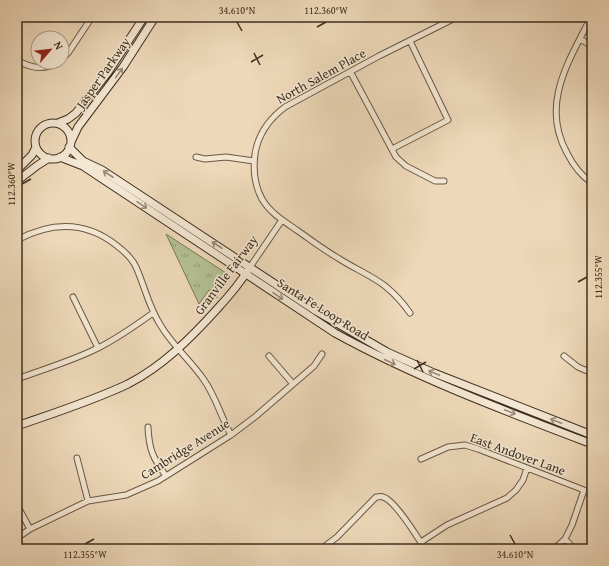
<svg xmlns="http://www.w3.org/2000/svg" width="609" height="566" viewBox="0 0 609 566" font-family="'Gentium Book Plus',serif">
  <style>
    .park { fill: url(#park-tufts); stroke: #797858 }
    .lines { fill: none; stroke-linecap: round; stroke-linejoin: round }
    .street-casing { stroke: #6a5945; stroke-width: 7 }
    .secondary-casing { stroke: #3f2f1e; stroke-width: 9 }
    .street { stroke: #f3e6d2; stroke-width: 5 }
    .secondary { stroke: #f3e6d2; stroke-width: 7 }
    .oneway { stroke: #998a78 }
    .ticks { fill: none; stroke: #3f2f1e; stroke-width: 1.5 }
    .labels { text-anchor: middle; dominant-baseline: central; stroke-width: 3; stroke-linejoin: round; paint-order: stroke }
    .street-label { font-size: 13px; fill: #3f2f1e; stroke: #f3e6d2 }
    .neatline { fill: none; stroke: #3f2f1e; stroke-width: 1.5 }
    .ticks-label { font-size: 10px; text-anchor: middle; fill: #3f2f1e }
  </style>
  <defs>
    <pattern id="park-tufts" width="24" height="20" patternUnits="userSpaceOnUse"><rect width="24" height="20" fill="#b3c093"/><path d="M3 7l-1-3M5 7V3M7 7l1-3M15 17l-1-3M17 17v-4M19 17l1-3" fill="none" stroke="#939c77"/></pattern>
  </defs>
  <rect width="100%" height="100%" fill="#edd8b9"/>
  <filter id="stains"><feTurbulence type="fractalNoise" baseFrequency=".005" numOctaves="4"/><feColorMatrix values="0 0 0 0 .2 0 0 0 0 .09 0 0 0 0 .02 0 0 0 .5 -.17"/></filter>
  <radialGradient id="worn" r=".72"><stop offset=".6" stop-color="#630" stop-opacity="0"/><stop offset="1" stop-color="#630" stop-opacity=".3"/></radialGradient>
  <!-- park -->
  <path class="park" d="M 166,234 L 229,275 L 217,295 L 217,298 L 209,290 L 199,304 Z"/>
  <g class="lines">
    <defs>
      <path id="street" d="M 591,17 C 569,61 540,104 567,153 C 573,165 580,175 592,183
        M 580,39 L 592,46
        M 62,59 L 68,53 L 92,17
        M 17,60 C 30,68 44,71 58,62
        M 351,73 L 396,157 L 406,166 L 435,181 L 444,181
        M 392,149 L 448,120 L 410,41
        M 196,157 L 205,159 L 226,157 L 254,161
        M 17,240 C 51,222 84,220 116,245 C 124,251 132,258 136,267 C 145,287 149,308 161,326 C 173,346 191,361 204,380 C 216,397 221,417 231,435
        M 250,267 L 282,220
        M 73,297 L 98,348
        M 410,313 C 403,303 395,294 385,286 C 371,275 353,268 338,258 C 324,250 311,240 298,231 C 285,222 270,213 262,199 C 255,186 253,169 255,154 C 258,135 269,119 285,107 L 379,56 L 457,17
        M 269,356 L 293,384
        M 564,356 L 578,367 L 592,373
        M 17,367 L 21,378
        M 17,379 C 44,369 72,361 98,348 C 118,338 135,326 153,313
        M 148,427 C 149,450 153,458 166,476
        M 77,458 L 88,501
        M 421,459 L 448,447 L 465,445 L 478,449 L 584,490 L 572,525 L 565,539 L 554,549
        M 17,505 L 30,529
        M 17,538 L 30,529 L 88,501 L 126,495 L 158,481 L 231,435 L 256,416 L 314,366 L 322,354
        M 565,539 L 574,549
        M 421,542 L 447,525 L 507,498 L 516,490 L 523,480 L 527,468
        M 321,549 L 337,537 L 376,497 C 379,497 381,496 383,497 C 395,500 418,538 425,549"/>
      <path id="secondary" d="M 58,123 L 68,119 L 76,113 L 108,72 L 144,17
        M35 141a18 18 0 1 1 36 0a18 18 0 1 1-36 0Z
        M 71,142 L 78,127 L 123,67 L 155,17
        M 69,147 L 83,161 L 102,170 L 316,311 L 387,352 L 434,373 L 592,435
        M 60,157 L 83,166 L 335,333 C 417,378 505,411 592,444
        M 17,170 L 32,155 L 36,147
        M 17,181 L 38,165 L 49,158
        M 17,426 C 54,413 92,401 128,384 C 163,366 192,337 218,308 C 229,296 240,283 248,270"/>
    </defs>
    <!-- street casing -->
    <use href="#street" class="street-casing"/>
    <!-- secondary casing -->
    <use href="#secondary" class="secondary-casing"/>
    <!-- street -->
    <use href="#street" class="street"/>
    <!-- secondary -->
    <use href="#secondary" class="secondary"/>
  </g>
  <!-- one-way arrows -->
  <defs><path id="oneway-shaft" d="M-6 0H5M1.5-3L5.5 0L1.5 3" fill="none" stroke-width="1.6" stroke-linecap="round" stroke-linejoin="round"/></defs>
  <g class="oneway">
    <use href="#oneway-shaft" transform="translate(119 73) rotate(-54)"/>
    <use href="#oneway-shaft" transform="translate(108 174) rotate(-147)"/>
    <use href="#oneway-shaft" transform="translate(142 205) rotate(34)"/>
    <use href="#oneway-shaft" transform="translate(217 245) rotate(-147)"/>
    <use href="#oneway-shaft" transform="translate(278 296) rotate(34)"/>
    <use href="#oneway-shaft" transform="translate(390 362) rotate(25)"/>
    <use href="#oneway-shaft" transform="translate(434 373) rotate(-157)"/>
    <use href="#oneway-shaft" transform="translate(510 412) rotate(22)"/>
    <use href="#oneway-shaft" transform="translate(556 421) rotate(-159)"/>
  </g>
  <!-- ticks -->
  <path class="ticks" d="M 237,22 L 242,31M 317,27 L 326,22M 254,53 L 260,65M 251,62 L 263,55M 22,184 L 31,179M 578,282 L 587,277M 417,360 L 423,372M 414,369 L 426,362M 510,535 L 515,544M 85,544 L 94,539"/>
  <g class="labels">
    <!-- street labels -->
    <g class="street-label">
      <text transform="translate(103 73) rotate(-55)">Jasper Parkway</text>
      <text transform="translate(321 76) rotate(-29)">North Salem Place</text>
      <text transform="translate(226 275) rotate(-53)">Granville Fairway</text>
      <text transform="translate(323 309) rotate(32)">Santa Fe Loop Road</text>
      <text transform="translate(185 449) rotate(-32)">Cambridge Avenue</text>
      <text transform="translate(518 454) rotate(20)">East Andover Lane</text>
    </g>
  </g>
  <!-- margin -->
  <rect width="609" height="566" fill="none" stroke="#edd8b9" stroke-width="44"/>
  <!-- north arrow -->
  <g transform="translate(50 50) rotate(62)"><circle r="19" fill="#f3e6d2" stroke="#ab9d8a"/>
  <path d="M0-3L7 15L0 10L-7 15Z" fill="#8f2418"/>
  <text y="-6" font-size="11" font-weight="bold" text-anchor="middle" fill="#3f2f1e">N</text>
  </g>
  <rect x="22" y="22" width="565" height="522" class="neatline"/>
  <g class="ticks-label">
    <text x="237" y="14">34.610°N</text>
    <text x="326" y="14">112.360°W</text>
    <text transform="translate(11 184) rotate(-90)" y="4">112.360°W</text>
    <text transform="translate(598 277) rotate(-90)" y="4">112.355°W</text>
    <text x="85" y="558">112.355°W</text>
    <text x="515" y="558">34.610°N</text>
  </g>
  <rect width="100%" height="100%" filter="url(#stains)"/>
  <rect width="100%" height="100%" fill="url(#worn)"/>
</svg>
